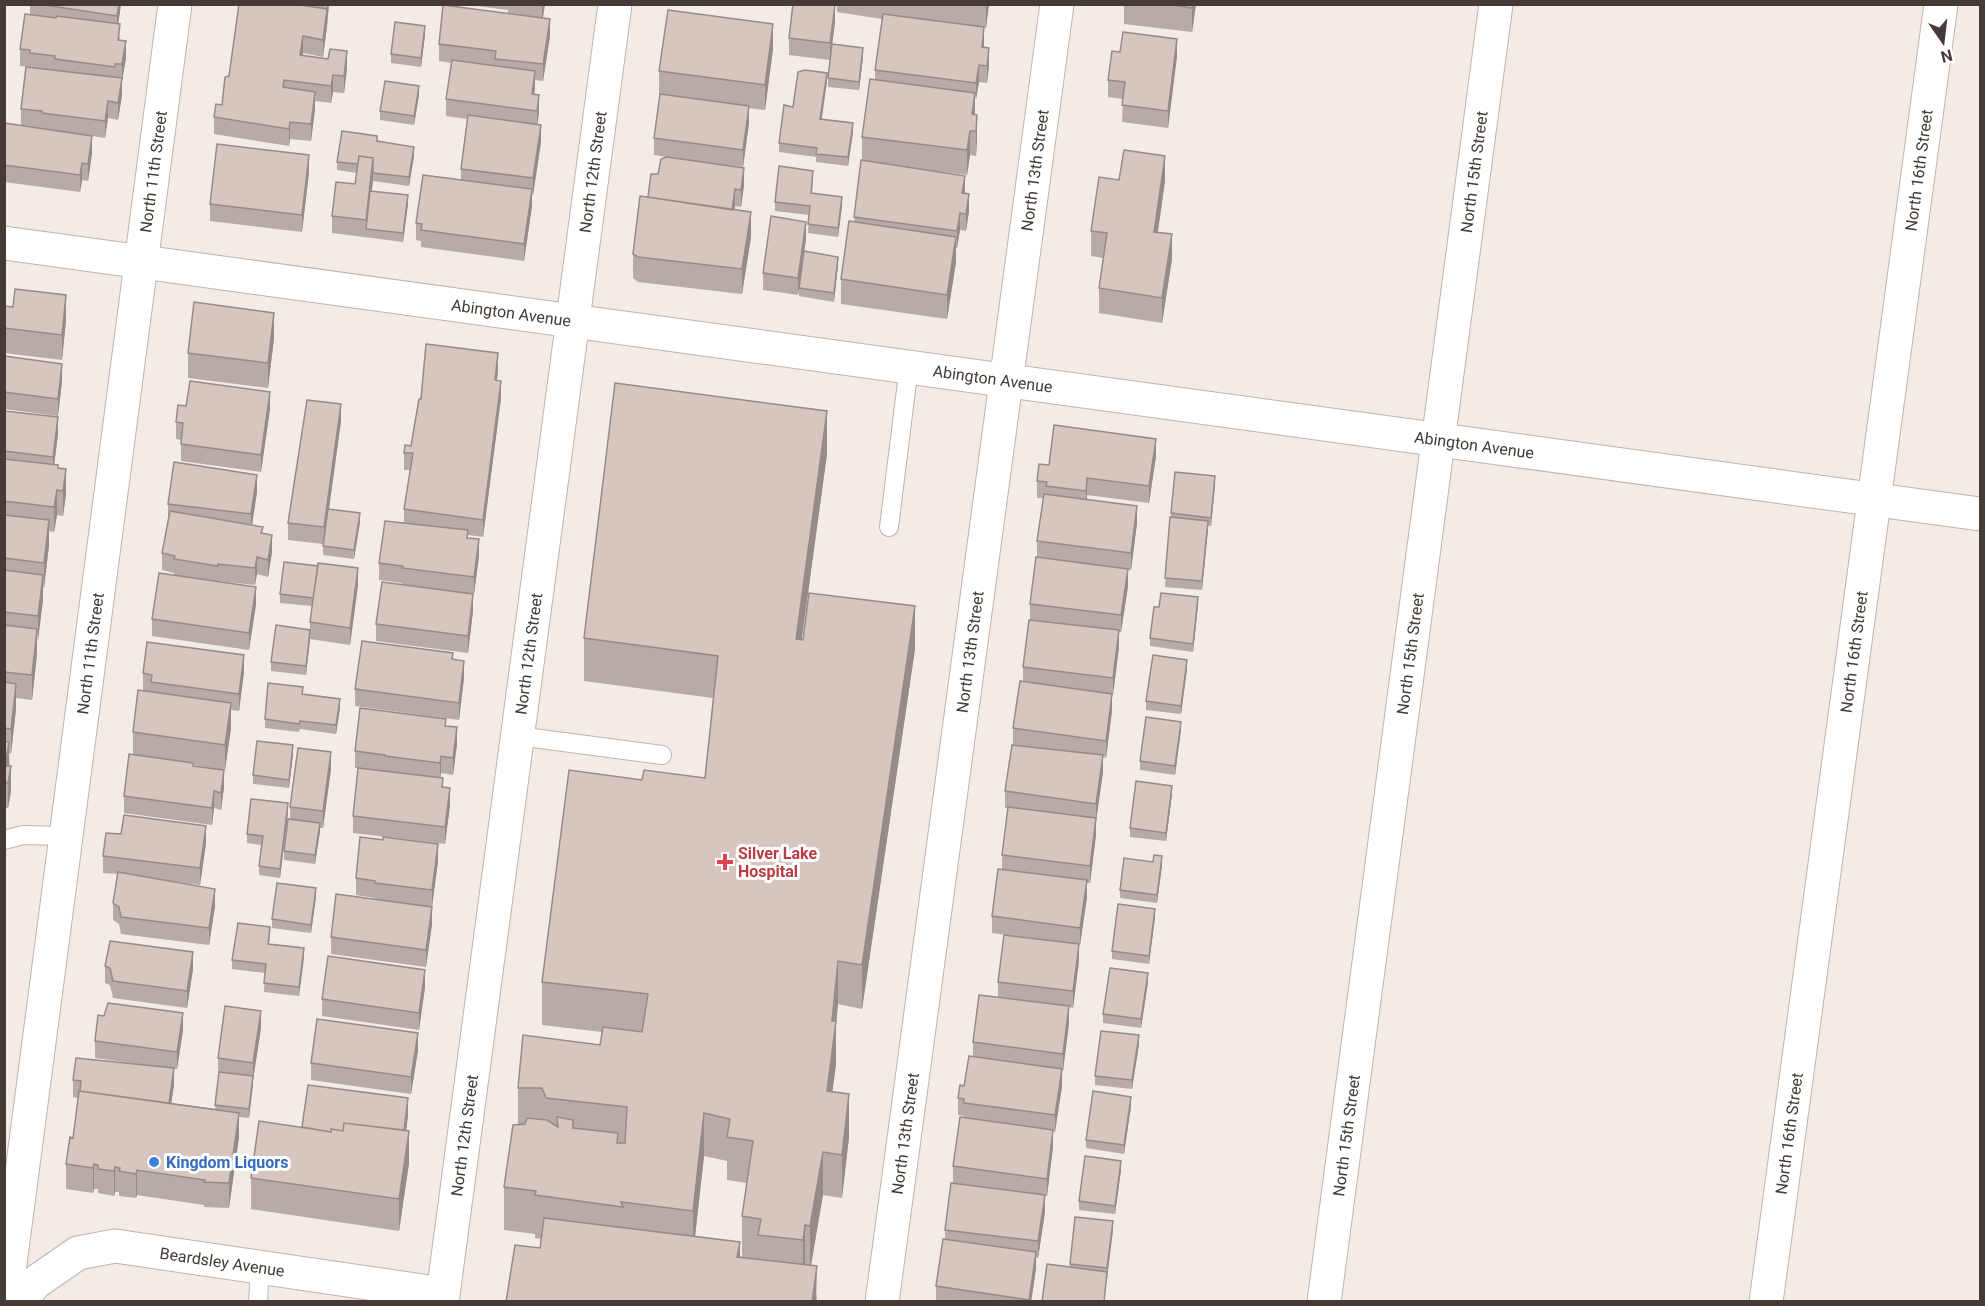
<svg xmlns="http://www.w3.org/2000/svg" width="1985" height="1306" viewBox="0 0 1985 1306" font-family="Roboto,sans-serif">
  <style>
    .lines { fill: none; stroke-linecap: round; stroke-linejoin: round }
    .service-casing { stroke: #c0b3ac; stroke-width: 20 }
    .minor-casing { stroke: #c0b3ac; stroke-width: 35 }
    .service { stroke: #fff; stroke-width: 18 }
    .minor { stroke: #fff; stroke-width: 33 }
    .wall { fill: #b8aaa4; fill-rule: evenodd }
    .shaded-wall { fill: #968b86 }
    .building { fill: #d6c6bf; stroke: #968b86; stroke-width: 1.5 }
    .health-dot { fill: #e0444e; stroke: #fff; stroke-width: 2 }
    .shop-dot { fill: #3f7fe0; stroke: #fff; stroke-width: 2 }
    .labels { text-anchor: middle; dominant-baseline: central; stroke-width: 6; stroke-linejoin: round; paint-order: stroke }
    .street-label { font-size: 16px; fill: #453a36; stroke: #fff }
    .health-label { font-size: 16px; font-weight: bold; fill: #be3a42; stroke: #fff; text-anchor: start }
    .shop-label { font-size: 16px; font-weight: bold; fill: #366cbe; stroke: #fff; text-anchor: start }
  </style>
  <rect width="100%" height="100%" fill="#f2ebe6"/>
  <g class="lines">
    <defs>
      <path id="service" d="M 889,527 L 909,366
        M 518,736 L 662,755
        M 4,840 L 23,835 L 66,836
        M 258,1302 L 260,1267"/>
      <g id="minor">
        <path id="s1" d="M 4,243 L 1980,514"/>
        <path id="s2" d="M 5,1302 L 175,4"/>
        <path id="s3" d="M 18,1302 L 36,1282 L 78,1253 L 115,1246 L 443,1294"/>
        <path id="s4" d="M 442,1302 L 615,4"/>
        <path id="s5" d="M 882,1302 L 1057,4"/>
        <path id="s6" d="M 1324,1302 L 1496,4"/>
        <path id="s7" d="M 1766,1302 L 1941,4"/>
      </g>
    </defs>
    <!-- service casing -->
    <use href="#service" class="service-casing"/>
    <!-- minor casing -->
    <use href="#minor" class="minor-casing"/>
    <!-- service -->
    <use href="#service" class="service"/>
    <!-- minor -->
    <use href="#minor" class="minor"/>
  </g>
  <!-- wall -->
  <path class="wall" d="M 30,4 L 121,4 L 118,24 L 120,40 L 126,58 L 122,81 L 122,95 L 118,120 L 108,118 L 105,138 L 92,136 L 92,153 L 88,181 L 82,180 L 80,192 L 4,182 L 4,123 L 21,126 L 21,109 L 30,67 L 20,66 L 20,49 L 30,15 Z
    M 239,4 L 329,4 L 327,26 L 323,57 L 303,53 L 303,55 L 347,68 L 344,93 L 333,92 L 331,103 L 315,101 L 315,109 L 311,141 L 290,139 L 289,146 L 214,134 L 214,117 L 222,105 L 229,76 Z
    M 462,4 L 545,4 L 543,18 L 550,36 L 543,81 L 535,80 L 534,94 L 539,112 L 537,124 L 541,142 L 533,195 L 532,195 L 532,206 L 524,261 L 421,247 L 421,241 L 416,240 L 416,223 L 461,180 L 461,169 L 467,119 L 446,116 L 446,99 L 451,63 L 439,61 L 439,44 L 508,14 L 508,10 Z
    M 837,4 L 989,4 L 986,28 L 984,27 L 984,47 L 989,65 L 987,83 L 979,82 L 975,100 L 975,115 L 977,140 L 976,156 L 970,155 L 967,175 L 910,168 L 965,194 L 969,211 L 966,231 L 960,230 L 957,248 L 956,248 L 956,262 L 947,319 L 841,304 L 841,279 L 854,222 L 862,160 L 862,137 L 875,80 L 875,70 L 882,19 L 837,12 Z
    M 1124,4 L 1196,4 L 1192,32 L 1124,24 Z
    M 835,22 L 830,60 L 789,55 L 789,38 Z
    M 425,35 L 421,67 L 391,63 L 391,54 Z
    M 773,49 L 765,110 L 749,108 L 749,123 L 743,167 L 680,159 L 744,185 L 741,207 L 735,206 L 734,210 L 751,237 L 742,294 L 638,282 L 633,278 L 633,254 L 658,174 L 666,157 L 654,155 L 654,138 L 660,96 L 659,96 L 659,71 Z
    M 1120,52 L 1177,56 L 1168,128 L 1122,122 L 1123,99 L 1108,97 L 1108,80 Z
    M 863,57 L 859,90 L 828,87 L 828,78 Z
    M 827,81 L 822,119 L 853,132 L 848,166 L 816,162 L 816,157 L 779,152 L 779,143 L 793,107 Z
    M 419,95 L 414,125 L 380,120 L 380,111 Z
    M 377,141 L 414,156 L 409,186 L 373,181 L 371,192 L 408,204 L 403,242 L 332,233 L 332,216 L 355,184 L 357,173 L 337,170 L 337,162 Z
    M 309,172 L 302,232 L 210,221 L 210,204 Z
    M 813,180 L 812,193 L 842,206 L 838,237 L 808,233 L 809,215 L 775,211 L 775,202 Z
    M 1119,180 L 1165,181 L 1158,232 L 1172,259 L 1162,323 L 1099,313 L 1099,288 L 1103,258 L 1091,256 L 1091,231 Z
    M 806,239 L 804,251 L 838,265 L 834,302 L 799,296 L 799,288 L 803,259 L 798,295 L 763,290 L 763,273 Z
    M 13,307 L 66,320 L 62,360 L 4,353 L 4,328 Z
    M 274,338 L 268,388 L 188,378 L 188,353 Z
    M 4,356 L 62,381 L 58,416 L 4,409 Z
    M 498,370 L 497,381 L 501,398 L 483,537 L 468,535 L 468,538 L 479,556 L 474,594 L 473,594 L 473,611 L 468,653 L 376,641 L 376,624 L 402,585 L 402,583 L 379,580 L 379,563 L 404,523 L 404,509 L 410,470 L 404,470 L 404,453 L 411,446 L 421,399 Z
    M 270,409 L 261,472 L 181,461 L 181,440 L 176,439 L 176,422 Z
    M 4,411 L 58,434 L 54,465 L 58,468 L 66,494 L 63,516 L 57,515 L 54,532 L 49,531 L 49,545 L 44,588 L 43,587 L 43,600 L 37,641 L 37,654 L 32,700 L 16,698 L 16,709 L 11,754 L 9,753 L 11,791 L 8,808 L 4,808 Z
    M 341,421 L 329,509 L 360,522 L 354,559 L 323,555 L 323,544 L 288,540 L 288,523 Z
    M 827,454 L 801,640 L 915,649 L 862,1009 L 838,1004 L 836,1024 L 836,1064 L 832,1092 L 849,1137 L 842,1198 L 823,1195 L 811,1266 L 817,1298 L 816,1302 L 506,1302 L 540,1248 L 541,1239 L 535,1238 L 535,1234 L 504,1230 L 504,1187 L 518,1125 L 518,1088 L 600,1045 L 602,1032 L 542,1025 L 542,982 L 642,780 L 705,778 L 713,698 L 584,681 L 584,638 ZM 704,1156 L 727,1161 L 727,1180 L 747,1183 L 742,1216 L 742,1257 L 695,1237 Z
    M 1156,456 L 1149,503 L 1087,495 L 1087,499 L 1137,523 L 1131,570 L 1128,570 L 1128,586 L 1121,632 L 1119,632 L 1119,647 L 1113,695 L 1112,695 L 1112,711 L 1106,758 L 1103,757 L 1103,772 L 1096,821 L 1096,835 L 1090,883 L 1087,883 L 1087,897 L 1080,945 L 1079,945 L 1079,961 L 1073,1008 L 1069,1007 L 1069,1023 L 1063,1071 L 1062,1071 L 1062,1086 L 1055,1132 L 1053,1132 L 1053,1147 L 1047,1196 L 1045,1196 L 1045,1212 L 1038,1258 L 1036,1258 L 1036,1269 L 1031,1302 L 936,1302 L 936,1286 L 945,1239 L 945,1230 L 953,1183 L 953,1166 L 964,1118 L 964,1116 L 958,1115 L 958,1098 L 964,1086 L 973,1056 L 973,1042 L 998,998 L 998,982 L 1038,939 L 992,933 L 992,916 L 1002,870 L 1002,855 L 1008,808 L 1005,808 L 1005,791 L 1013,745 L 1013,728 L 1023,681 L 1023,667 L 1030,620 L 1030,604 L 1037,558 L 1037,541 L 1043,498 L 1037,498 L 1037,481 L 1049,465 Z
    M 1215,485 L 1211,526 L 1208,526 L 1202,590 L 1165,587 L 1171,513 Z
    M 257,492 L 252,525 L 263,533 L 272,552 L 268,577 L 257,574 L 255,585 L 218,581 L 256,604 L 249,650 L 152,636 L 152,619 L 174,575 L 174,573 L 162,570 L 162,553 L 168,521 L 168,504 Z
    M 358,585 L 350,645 L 310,639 L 306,675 L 271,671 L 271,662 L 310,630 L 310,622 L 312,606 L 280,603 L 280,594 Z
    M 1198,605 L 1193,652 L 1150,646 L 1150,638 Z
    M 453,660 L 464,678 L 459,720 L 355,706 L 355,689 Z
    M 1187,669 L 1181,714 L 1146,710 L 1146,701 Z
    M 244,672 L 239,711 L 231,710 L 231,728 L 225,770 L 193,765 L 193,767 L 224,787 L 221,810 L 214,808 L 212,825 L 124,813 L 124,796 L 133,754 L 133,732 L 143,690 L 143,673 Z
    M 340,708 L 336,734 L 300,729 L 299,732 L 265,728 L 265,719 Z
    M 446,726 L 457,744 L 453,775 L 441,773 L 440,778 L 450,805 L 445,844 L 353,833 L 353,816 L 358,768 L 355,768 L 355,751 Z
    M 1181,730 L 1175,775 L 1140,770 L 1140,761 Z
    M 293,754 L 289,788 L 253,784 L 253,775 Z
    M 331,769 L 323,828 L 320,828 L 315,864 L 284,860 L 284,851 L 290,820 L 290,807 Z
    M 1172,794 L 1166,841 L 1130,837 L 1130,828 Z
    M 288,812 L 280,878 L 259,875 L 259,866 L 261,845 L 247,843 L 247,834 Z
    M 206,843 L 200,885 L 171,881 L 215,906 L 209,945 L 121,934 L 119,924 L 113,920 L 113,903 L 117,874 L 103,873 L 103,856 Z
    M 438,861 L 432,907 L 427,907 L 432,924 L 426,967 L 331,954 L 331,937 L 375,900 L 375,898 L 356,895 L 356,878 Z
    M 1162,865 L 1157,903 L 1120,898 L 1120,890 Z
    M 316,897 L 311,933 L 272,928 L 272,919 Z
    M 1155,917 L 1149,964 L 1112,959 L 1112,951 Z
    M 270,936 L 269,944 L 304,957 L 299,996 L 264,992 L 265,973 L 232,969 L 232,960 Z
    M 105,966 L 193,969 L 187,1008 L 113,998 L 110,985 L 105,983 Z
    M 1148,982 L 1141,1028 L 1103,1023 L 1103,1014 Z
    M 425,987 L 419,1030 L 322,1016 L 322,999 Z
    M 261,1028 L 253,1080 L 249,1118 L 239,1117 L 239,1137 L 229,1208 L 204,1207 L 204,1205 L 137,1195 L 136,1198 L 119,1196 L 119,1192 L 115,1192 L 114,1196 L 98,1193 L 98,1189 L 94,1189 L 93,1193 L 66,1189 L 66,1164 L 73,1138 L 78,1098 L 73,1097 L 73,1080 L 139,1064 L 95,1058 L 95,1041 L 183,1030 L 177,1069 L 174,1069 L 174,1085 L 171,1103 L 215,1109 L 219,1075 L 218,1075 L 218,1058 Z
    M 1139,1044 L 1132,1089 L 1095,1085 L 1095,1076 Z
    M 418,1050 L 411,1094 L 311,1080 L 311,1063 Z
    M 1131,1106 L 1124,1154 L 1086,1148 L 1086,1140 Z
    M 408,1115 L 406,1131 L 409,1163 L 399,1231 L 251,1209 L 251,1178 L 302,1127 Z
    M 1121,1170 L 1115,1214 L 1079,1210 L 1079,1201 Z
    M 1113,1230 L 1107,1280 L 1070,1267 L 1070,1264 Z"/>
  <!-- shaded-wall -->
  <path class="shaded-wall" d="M 119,4 L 121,4 L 117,33 L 117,16 Z
    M 327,4 L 329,4 L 327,26 L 323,57 L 323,40 L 327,13 Z
    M 545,4 L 542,22 L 542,5 Z
    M 986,4 L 989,4 L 986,28 Z
    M 1192,4 L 1196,4 L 1192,32 Z
    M 835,5 L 835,22 L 830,60 L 830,43 Z
    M 550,19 L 550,36 L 543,81 L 543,64 Z
    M 773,24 L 773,49 L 765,110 L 765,85 Z
    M 425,26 L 425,35 L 421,67 L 421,58 Z
    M 984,27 L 984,44 L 982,64 L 982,47 Z
    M 303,36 L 303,53 L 300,72 L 300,55 Z
    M 1177,39 L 1177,56 L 1168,128 L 1168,111 Z
    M 126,41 L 126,58 L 122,81 L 122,64 Z
    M 863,48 L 863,57 L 859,90 L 859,82 Z
    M 989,48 L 989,65 L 987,83 L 987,66 Z
    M 347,51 L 347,68 L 344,93 L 344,76 Z
    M 979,65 L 979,82 L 976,100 L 976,83 Z
    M 535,71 L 535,88 L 532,111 L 532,94 Z
    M 827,73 L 827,81 L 820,128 L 820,119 Z
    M 333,75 L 333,92 L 331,103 L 331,86 Z
    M 122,78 L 122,95 L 118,120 L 118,103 Z
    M 419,86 L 419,95 L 414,125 L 414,116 Z
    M 315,92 L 315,109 L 311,141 L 311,124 Z
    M 975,93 L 975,117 L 972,114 Z
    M 539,95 L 539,112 L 537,128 L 537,111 Z
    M 108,101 L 108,118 L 105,138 L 105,121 Z
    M 749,106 L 749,123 L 743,167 L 743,150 Z
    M 977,115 L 977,140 L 976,156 L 976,131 Z
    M 290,122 L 290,139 L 289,146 L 289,129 Z
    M 853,123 L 853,132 L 848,166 L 848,157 Z
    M 541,125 L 541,142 L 533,195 L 533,178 Z
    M 970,131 L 970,155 L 967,175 L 967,150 Z
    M 92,136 L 92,153 L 88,181 L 88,164 Z
    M 414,147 L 414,156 L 409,186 L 409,177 Z
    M 309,155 L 309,172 L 302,232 L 302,215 Z
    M 1165,156 L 1165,181 L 1154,257 L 1154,232 Z
    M 373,158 L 373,181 L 367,229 L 366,229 L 366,220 Z
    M 82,163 L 82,180 L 80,192 L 80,175 Z
    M 744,168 L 744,185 L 741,207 L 741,190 Z
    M 965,176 L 965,193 L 962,193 Z
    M 532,189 L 532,206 L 524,261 L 524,244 Z
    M 735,189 L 735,206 L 732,231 L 732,214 Z
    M 969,194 L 969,211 L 966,231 L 966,214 Z
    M 408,195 L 408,204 L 403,242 L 403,233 Z
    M 842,197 L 842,206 L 838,237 L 838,228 Z
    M 751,212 L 751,237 L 742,294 L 742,269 Z
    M 960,213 L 960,230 L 957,248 L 957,231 Z
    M 806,222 L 806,239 L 798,295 L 798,278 Z
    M 1172,234 L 1172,259 L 1162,323 L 1162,298 Z
    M 956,237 L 956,262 L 947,319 L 947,295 Z
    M 838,257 L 838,265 L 834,302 L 834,293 Z
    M 66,295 L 66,320 L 62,360 L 62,335 Z
    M 274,313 L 274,338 L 268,388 L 268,363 Z
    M 498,353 L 498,370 L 495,397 L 495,380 Z
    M 62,364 L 62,381 L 58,416 L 58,399 Z
    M 501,381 L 501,398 L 483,537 L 483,520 Z
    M 270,392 L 270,409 L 261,472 L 261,455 Z
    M 341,404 L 341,421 L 324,544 L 324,527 Z
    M 827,411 L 827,454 L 796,682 L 796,639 Z
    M 58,417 L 58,434 L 53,474 L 53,457 Z
    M 1156,439 L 1156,456 L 1149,503 L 1149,486 Z
    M 66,469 L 66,494 L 63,516 L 63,491 Z
    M 257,475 L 257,492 L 251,531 L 251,514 Z
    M 1215,476 L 1215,485 L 1211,526 L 1211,518 Z
    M 1087,478 L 1087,495 L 1086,508 L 1086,491 Z
    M 57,490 L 57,515 L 54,532 L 54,507 Z
    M 1137,506 L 1137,523 L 1131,570 L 1131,553 Z
    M 360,513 L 360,522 L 354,559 L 354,550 Z
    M 49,520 L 49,545 L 44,588 L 44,563 Z
    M 1208,521 L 1208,530 L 1202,590 L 1202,581 Z
    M 272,535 L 272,552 L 268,577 L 268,560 Z
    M 479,539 L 479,556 L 474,594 L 474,577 Z
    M 257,557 L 257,574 L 255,585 L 255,568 Z
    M 358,568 L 358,585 L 350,645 L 350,628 Z
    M 1128,569 L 1128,586 L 1121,632 L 1121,615 Z
    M 43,575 L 43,600 L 38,641 L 38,616 Z
    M 256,587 L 256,604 L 249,650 L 249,633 Z
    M 473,594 L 473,611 L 468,653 L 468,636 Z
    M 1198,597 L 1198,605 L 1193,652 L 1193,644 Z
    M 915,606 L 915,649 L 862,1009 L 862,965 Z
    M 37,629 L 37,654 L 32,700 L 32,675 Z
    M 310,630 L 310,639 L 306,675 L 306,666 Z
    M 1119,630 L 1119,647 L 1113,695 L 1113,678 Z
    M 244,655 L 244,672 L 239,711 L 239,694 Z
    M 1187,660 L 1187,669 L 1181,714 L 1181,706 Z
    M 464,661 L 464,678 L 459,720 L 459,703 Z
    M 16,684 L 16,709 L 11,754 L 11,729 Z
    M 1112,694 L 1112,711 L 1106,758 L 1106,741 Z
    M 340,699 L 340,708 L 336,734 L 336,725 Z
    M 231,703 L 231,728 L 225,770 L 225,745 Z
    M 1181,722 L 1181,730 L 1175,775 L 1175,766 Z
    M 457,727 L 457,744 L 453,775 L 453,758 Z
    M 9,742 L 9,767 L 5,766 Z
    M 293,745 L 293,754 L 289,788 L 289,780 Z
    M 331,752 L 331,769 L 323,828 L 323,811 Z
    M 1103,755 L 1103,772 L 1096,821 L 1096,804 Z
    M 441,756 L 441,773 L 440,780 L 440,763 Z
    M 11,766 L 11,791 L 8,808 L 8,783 Z
    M 224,770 L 224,787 L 221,810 L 221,793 Z
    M 1172,786 L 1172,794 L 1166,841 L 1166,833 Z
    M 450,788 L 450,805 L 445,844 L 445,827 Z
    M 214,791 L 214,808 L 212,825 L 212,808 Z
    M 288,803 L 288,812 L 280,878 L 280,869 Z
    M 1096,818 L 1096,835 L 1090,883 L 1090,866 Z
    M 320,823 L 320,832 L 315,864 L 315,855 Z
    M 206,826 L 206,843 L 200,885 L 200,868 Z
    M 438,844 L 438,861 L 432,907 L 432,890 Z
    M 1162,856 L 1162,865 L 1157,903 L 1157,895 Z
    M 1087,880 L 1087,897 L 1080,945 L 1080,928 Z
    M 316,888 L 316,897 L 311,933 L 311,925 Z
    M 215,889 L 215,906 L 209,945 L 209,928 Z
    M 432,907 L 432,924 L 426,967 L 426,950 Z
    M 1155,909 L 1155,917 L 1149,964 L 1149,956 Z
    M 1079,944 L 1079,961 L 1073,1008 L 1073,991 Z
    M 304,948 L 304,957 L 299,996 L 299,987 Z
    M 193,952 L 193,969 L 187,1008 L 187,991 Z
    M 838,961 L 838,1004 L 836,1024 L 836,1064 L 827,1134 L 827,1091 Z
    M 425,970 L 425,987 L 419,1030 L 419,1013 Z
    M 1148,973 L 1148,982 L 1141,1028 L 1141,1019 Z
    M 1069,1006 L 1069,1023 L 1063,1071 L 1063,1054 Z
    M 261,1011 L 261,1028 L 253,1080 L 253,1063 Z
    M 183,1013 L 183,1030 L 177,1069 L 177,1052 Z
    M 418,1033 L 418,1050 L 411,1094 L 411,1077 Z
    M 1139,1035 L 1139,1044 L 1132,1089 L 1132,1080 Z
    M 174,1068 L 174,1085 L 168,1125 L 168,1108 Z
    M 1062,1069 L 1062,1086 L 1055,1132 L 1055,1115 Z
    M 253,1076 L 253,1085 L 249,1118 L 249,1109 Z
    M 849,1094 L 849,1137 L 842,1198 L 842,1155 Z
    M 1131,1097 L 1131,1106 L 1124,1154 L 1124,1145 Z
    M 408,1098 L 408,1115 L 403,1157 L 403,1140 Z
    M 239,1113 L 239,1137 L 229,1208 L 229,1183 Z
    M 704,1113 L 704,1156 L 693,1254 L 693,1211 Z
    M 1053,1130 L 1053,1147 L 1047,1196 L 1047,1179 Z
    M 409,1131 L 409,1163 L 399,1231 L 399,1199 Z
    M 823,1152 L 823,1195 L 810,1270 L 810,1226 Z
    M 1121,1161 L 1121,1170 L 1115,1214 L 1115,1206 Z
    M 94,1164 L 94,1189 L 93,1193 L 93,1168 Z
    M 115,1167 L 115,1192 L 114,1196 L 114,1171 Z
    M 137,1170 L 137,1195 L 136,1198 L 136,1174 Z
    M 1045,1195 L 1045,1212 L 1038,1258 L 1038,1241 Z
    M 1113,1221 L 1113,1230 L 1107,1277 L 1107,1268 Z
    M 805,1225 L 805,1268 L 803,1283 L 803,1240 Z
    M 740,1242 L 740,1274 L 737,1257 Z
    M 1036,1252 L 1036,1269 L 1031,1302 L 1029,1302 Z
    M 817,1266 L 816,1302 L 812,1302 Z"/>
  <!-- building -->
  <path class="building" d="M 38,4 L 119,4 L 117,16 Z
    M 239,4 L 293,4 L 327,9 L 323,40 L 303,36 L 300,55 L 328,59 L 330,49 L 347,51 L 344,76 L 333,75 L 331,86 L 284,80 L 283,87 L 315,92 L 311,124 L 290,122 L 289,129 L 214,117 L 216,104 L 222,105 L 225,77 L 229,76 Z
    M 793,4 L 835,5 L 830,43 L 789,38 Z
    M 1168,4 L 1192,4 L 1192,8 Z
    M 443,5 L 550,19 L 543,64 L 495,59 L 496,51 L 439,44 Z
    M 668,10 L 773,24 L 765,85 L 659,71 Z
    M 25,14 L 56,18 L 57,16 L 120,24 L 118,40 L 126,41 L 122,64 L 115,64 L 115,67 L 55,59 L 55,56 L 30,53 L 30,50 L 20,49 Z
    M 883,14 L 984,27 L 982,47 L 989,48 L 987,66 L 979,65 L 976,83 L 875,70 Z
    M 395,22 L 425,26 L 421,58 L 391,54 Z
    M 1123,32 L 1177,39 L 1168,111 L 1122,105 L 1125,82 L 1108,80 L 1112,51 L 1120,52 Z
    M 832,44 L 863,48 L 859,82 L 828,78 Z
    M 452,60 L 535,71 L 532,94 L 539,95 L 537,111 L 446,99 Z
    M 26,67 L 122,78 L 118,103 L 108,101 L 105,121 L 42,113 L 42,111 L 21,109 Z
    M 805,70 L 827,73 L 820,119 L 853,123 L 848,157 L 816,154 L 817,148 L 779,143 L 784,105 L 793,107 L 798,72 Z
    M 870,79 L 975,93 L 972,114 L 977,115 L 976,131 L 970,131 L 967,150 L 862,137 Z
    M 385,81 L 419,86 L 414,116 L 380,111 Z
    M 660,94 L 749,106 L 743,150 L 654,138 Z
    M 468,115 L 541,125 L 533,178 L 461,169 Z
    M 4,123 L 92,136 L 88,164 L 82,163 L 80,175 L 4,165 Z
    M 342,131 L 377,136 L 377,141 L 414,147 L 409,177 L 373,173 L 373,158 L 359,156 L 358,164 L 337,162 Z
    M 217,144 L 309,155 L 302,215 L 210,204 Z
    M 1124,150 L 1165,156 L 1154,232 L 1172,234 L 1162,298 L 1099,288 L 1107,233 L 1091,231 L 1099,177 L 1119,180 Z
    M 359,156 L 373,158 L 366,220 L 332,216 L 336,182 L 355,184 Z
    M 667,157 L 744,168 L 741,190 L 735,189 L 732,210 L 648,197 L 651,174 L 658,174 L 661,159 Z
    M 861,160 L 965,176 L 962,193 L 969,194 L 966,214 L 960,213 L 957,231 L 854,217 Z
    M 779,166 L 813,171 L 811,193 L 842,197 L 838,228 L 808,224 L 810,206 L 775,202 Z
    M 423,175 L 532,189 L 524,244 L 421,230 L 422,224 L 416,223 Z
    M 370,191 L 408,195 L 403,233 L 366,229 Z
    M 640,196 L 751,212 L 742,269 L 638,257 L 633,254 Z
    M 771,216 L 806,222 L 798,278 L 763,273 Z
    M 849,221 L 956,237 L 947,295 L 841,279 Z
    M 804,251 L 838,257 L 834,293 L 799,288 Z
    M 15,289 L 66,295 L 62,335 L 4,328 L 4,306 L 13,307 Z
    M 194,302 L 274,313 L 268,363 L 188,353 Z
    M 426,344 L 498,353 L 495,380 L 501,381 L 483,520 L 404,509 L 413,453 L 404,453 L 405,445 L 411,446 L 419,399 L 421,399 Z
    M 4,356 L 62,364 L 58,399 L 4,392 Z
    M 190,381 L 270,392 L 261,455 L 181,444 L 183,423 L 176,422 L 178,405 L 186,406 Z
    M 615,383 L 827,411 L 796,639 L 803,640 L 809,593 L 915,606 L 862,965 L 838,961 L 832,1021 L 836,1021 L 827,1091 L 849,1094 L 842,1155 L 823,1152 L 810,1226 L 805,1225 L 803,1240 L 758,1235 L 761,1219 L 742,1216 L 753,1141 L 727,1137 L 730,1119 L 704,1113 L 693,1211 L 621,1202 L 623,1207 L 535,1195 L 536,1191 L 504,1187 L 513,1125 L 525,1124 L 527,1118 L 547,1120 L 558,1127 L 557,1117 L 573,1120 L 573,1128 L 618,1133 L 617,1143 L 625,1143 L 627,1107 L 546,1098 L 542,1088 L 518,1088 L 523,1035 L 600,1045 L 603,1027 L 642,1032 L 648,994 L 542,982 L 569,770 L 642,780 L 644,770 L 705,778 L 718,656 L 584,638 Z
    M 307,400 L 341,404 L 324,527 L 288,523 Z
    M 4,411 L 58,417 L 53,457 L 4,451 Z
    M 1054,425 L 1156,439 L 1149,486 L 1087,478 L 1086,491 L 1046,486 L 1047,482 L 1037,481 L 1039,464 L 1049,465 Z
    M 4,459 L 58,465 L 58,468 L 66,469 L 63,491 L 57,490 L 54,507 L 4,501 Z
    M 174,462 L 257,475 L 251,514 L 168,504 Z
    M 1175,472 L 1215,476 L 1211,518 L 1171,513 Z
    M 1044,494 L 1137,506 L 1131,553 L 1037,541 Z
    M 328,509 L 360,513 L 354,550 L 323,546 Z
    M 170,511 L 263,527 L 261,533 L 272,535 L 268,560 L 257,557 L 255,568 L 218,564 L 218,566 L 174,559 L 175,556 L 162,553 Z
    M 4,515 L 49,520 L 44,563 L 4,558 Z
    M 1170,517 L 1208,521 L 1202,581 L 1165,578 Z
    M 385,521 L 468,530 L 467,538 L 479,539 L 474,577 L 402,568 L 403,566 L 379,563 Z
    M 1036,557 L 1128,569 L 1121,615 L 1030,604 Z
    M 284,562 L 318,566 L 313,598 L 280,594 Z
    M 318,563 L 358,568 L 350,628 L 310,622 Z
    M 4,570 L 43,575 L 38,616 L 4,612 Z
    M 159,573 L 256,587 L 249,633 L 152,619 Z
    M 382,582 L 473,594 L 468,636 L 376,624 Z
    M 1161,593 L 1198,597 L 1193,644 L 1150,638 L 1154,607 L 1159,607 Z
    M 1029,620 L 1119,630 L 1113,678 L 1023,667 Z
    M 4,625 L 37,629 L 32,675 L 4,672 Z
    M 276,625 L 310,630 L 306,666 L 271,662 Z
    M 362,641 L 453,653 L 452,659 L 464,661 L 459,703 L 355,689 Z
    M 147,642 L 244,655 L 239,694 L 151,682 L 152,675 L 143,673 Z
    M 1153,655 L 1187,660 L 1181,706 L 1146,701 Z
    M 1020,681 L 1112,694 L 1106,741 L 1013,728 Z
    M 4,682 L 16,684 L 11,729 L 4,728 Z
    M 268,683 L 303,687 L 302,694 L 340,699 L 336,725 L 300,721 L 299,724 L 265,719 Z
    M 138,690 L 231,703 L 225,745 L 133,732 Z
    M 360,708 L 446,719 L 445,726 L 457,727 L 453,758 L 441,756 L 440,763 L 385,756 L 385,755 L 355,751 Z
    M 1146,717 L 1181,722 L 1175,766 L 1140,761 Z
    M 4,741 L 9,742 L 5,766 L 11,766 L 8,783 L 4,783 Z
    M 257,741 L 293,745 L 289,780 L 253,775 Z
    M 1012,745 L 1103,755 L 1096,804 L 1005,791 Z
    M 298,748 L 331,752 L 323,811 L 290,807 Z
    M 129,754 L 193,763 L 193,766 L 224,770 L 221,793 L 214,791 L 212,808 L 124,796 Z
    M 358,768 L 443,778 L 442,787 L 450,788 L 445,827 L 353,816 Z
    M 1136,781 L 1172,786 L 1166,833 L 1130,828 Z
    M 251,799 L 288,803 L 280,869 L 259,866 L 263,836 L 247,834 Z
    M 1008,807 L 1096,818 L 1090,866 L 1002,855 Z
    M 124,815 L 206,826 L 200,868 L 103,856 L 106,833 L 121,834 Z
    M 288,819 L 320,823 L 315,855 L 284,851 Z
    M 360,837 L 383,840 L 383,837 L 438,844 L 432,890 L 375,883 L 375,881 L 356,878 Z
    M 1154,855 L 1162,856 L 1157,895 L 1120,890 L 1124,858 L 1153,862 Z
    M 998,869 L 1087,880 L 1080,928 L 992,916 Z
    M 118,872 L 215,889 L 209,928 L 121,917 L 119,907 L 113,903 Z
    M 277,883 L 316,888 L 311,925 L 272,919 Z
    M 336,894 L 432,907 L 426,950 L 331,937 Z
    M 1118,904 L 1155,909 L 1149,956 L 1112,951 Z
    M 238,923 L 270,927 L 268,944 L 304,948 L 299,987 L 264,983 L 266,964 L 232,960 Z
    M 1004,935 L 1079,944 L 1073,991 L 998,982 Z
    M 110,941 L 193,952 L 187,991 L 113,981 L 110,968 L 105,966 Z
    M 328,956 L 425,970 L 419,1013 L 322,999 Z
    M 1110,968 L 1148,973 L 1141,1019 L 1103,1014 Z
    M 979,995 L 1069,1006 L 1063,1054 L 973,1042 Z
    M 108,1003 L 183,1013 L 177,1052 L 95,1041 L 98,1015 L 104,1016 Z
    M 225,1006 L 261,1011 L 253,1063 L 218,1058 Z
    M 317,1019 L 418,1033 L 411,1077 L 311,1063 Z
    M 1101,1031 L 1139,1035 L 1132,1080 L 1095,1076 Z
    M 969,1056 L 1062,1069 L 1055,1115 L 964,1103 L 964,1099 L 958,1098 L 960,1085 L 964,1086 Z
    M 76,1058 L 174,1068 L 169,1103 L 80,1091 L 81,1081 L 73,1080 Z
    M 219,1072 L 253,1076 L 249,1109 L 215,1105 Z
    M 308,1085 L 408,1098 L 404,1130 L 344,1123 L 343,1131 L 331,1129 L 331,1132 L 302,1127 Z
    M 79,1091 L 239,1113 L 229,1183 L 204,1182 L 205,1180 L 137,1170 L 136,1174 L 119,1171 L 120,1168 L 115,1167 L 114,1171 L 98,1169 L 98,1165 L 94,1164 L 93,1168 L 66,1164 L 70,1137 L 73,1138 Z
    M 1093,1091 L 1131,1097 L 1124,1145 L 1086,1140 Z
    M 960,1117 L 1053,1130 L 1047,1179 L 953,1166 Z
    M 259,1121 L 331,1132 L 331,1129 L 343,1131 L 344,1123 L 409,1131 L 399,1199 L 251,1178 Z
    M 1085,1156 L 1121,1161 L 1115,1206 L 1079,1201 Z
    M 951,1183 L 1045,1195 L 1038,1241 L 945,1230 Z
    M 1075,1217 L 1113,1221 L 1107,1268 L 1070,1264 Z
    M 544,1218 L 740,1242 L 737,1257 L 817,1266 L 812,1302 L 506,1302 L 515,1245 L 540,1248 Z
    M 943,1239 L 1036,1252 L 1029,1300 L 936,1286 Z
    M 1047,1264 L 1107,1272 L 1104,1302 L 1042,1302 Z"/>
  <!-- markers -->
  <path class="health-dot" d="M722 853h6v6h6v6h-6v6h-6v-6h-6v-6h6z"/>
  <circle class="shop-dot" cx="154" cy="1162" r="6"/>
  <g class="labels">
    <!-- street labels -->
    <g class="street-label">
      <text stroke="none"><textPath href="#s2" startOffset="1140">North 11th Street</textPath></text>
      <text stroke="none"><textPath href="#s4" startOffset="1140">North 12th Street</textPath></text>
      <text stroke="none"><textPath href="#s5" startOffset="1142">North 13th Street</textPath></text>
      <text stroke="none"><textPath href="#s6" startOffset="1140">North 15th Street</textPath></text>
      <text stroke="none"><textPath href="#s7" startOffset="1142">North 16th Street</textPath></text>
      <text stroke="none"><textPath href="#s1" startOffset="512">Abington Avenue</textPath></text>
      <text stroke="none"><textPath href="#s1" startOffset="998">Abington Avenue</textPath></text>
      <text stroke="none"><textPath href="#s1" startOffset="1484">Abington Avenue</textPath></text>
      <text stroke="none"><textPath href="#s2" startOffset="654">North 11th Street</textPath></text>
      <text stroke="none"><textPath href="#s4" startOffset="654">North 12th Street</textPath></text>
      <text stroke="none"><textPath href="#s5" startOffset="656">North 13th Street</textPath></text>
      <text stroke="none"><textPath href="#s6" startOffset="654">North 15th Street</textPath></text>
      <text stroke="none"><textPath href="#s7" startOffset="656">North 16th Street</textPath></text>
      <text stroke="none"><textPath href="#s4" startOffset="168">North 12th Street</textPath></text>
      <text stroke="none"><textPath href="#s5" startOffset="170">North 13th Street</textPath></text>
      <text stroke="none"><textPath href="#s6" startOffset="168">North 15th Street</textPath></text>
      <text stroke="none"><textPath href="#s7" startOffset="170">North 16th Street</textPath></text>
      <text stroke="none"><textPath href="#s3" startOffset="224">Beardsley Avenue</textPath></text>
    </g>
    <!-- health labels -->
    <g class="health-label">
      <text x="738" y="853">Silver Lake<tspan x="738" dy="18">Hospital</tspan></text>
    </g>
    <!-- shop labels -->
    <g class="shop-label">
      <text x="166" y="1162">Kingdom Liquors</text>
    </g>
  </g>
  <!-- border -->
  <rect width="1985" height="1306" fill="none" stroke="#453a36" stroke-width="12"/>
  <!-- north arrow -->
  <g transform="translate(1943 42) rotate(166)" stroke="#ffffff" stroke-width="4.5" paint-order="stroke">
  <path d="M0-4.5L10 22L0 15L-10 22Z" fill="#453a36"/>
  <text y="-9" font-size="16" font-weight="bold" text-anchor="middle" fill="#453a36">N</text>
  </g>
</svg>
